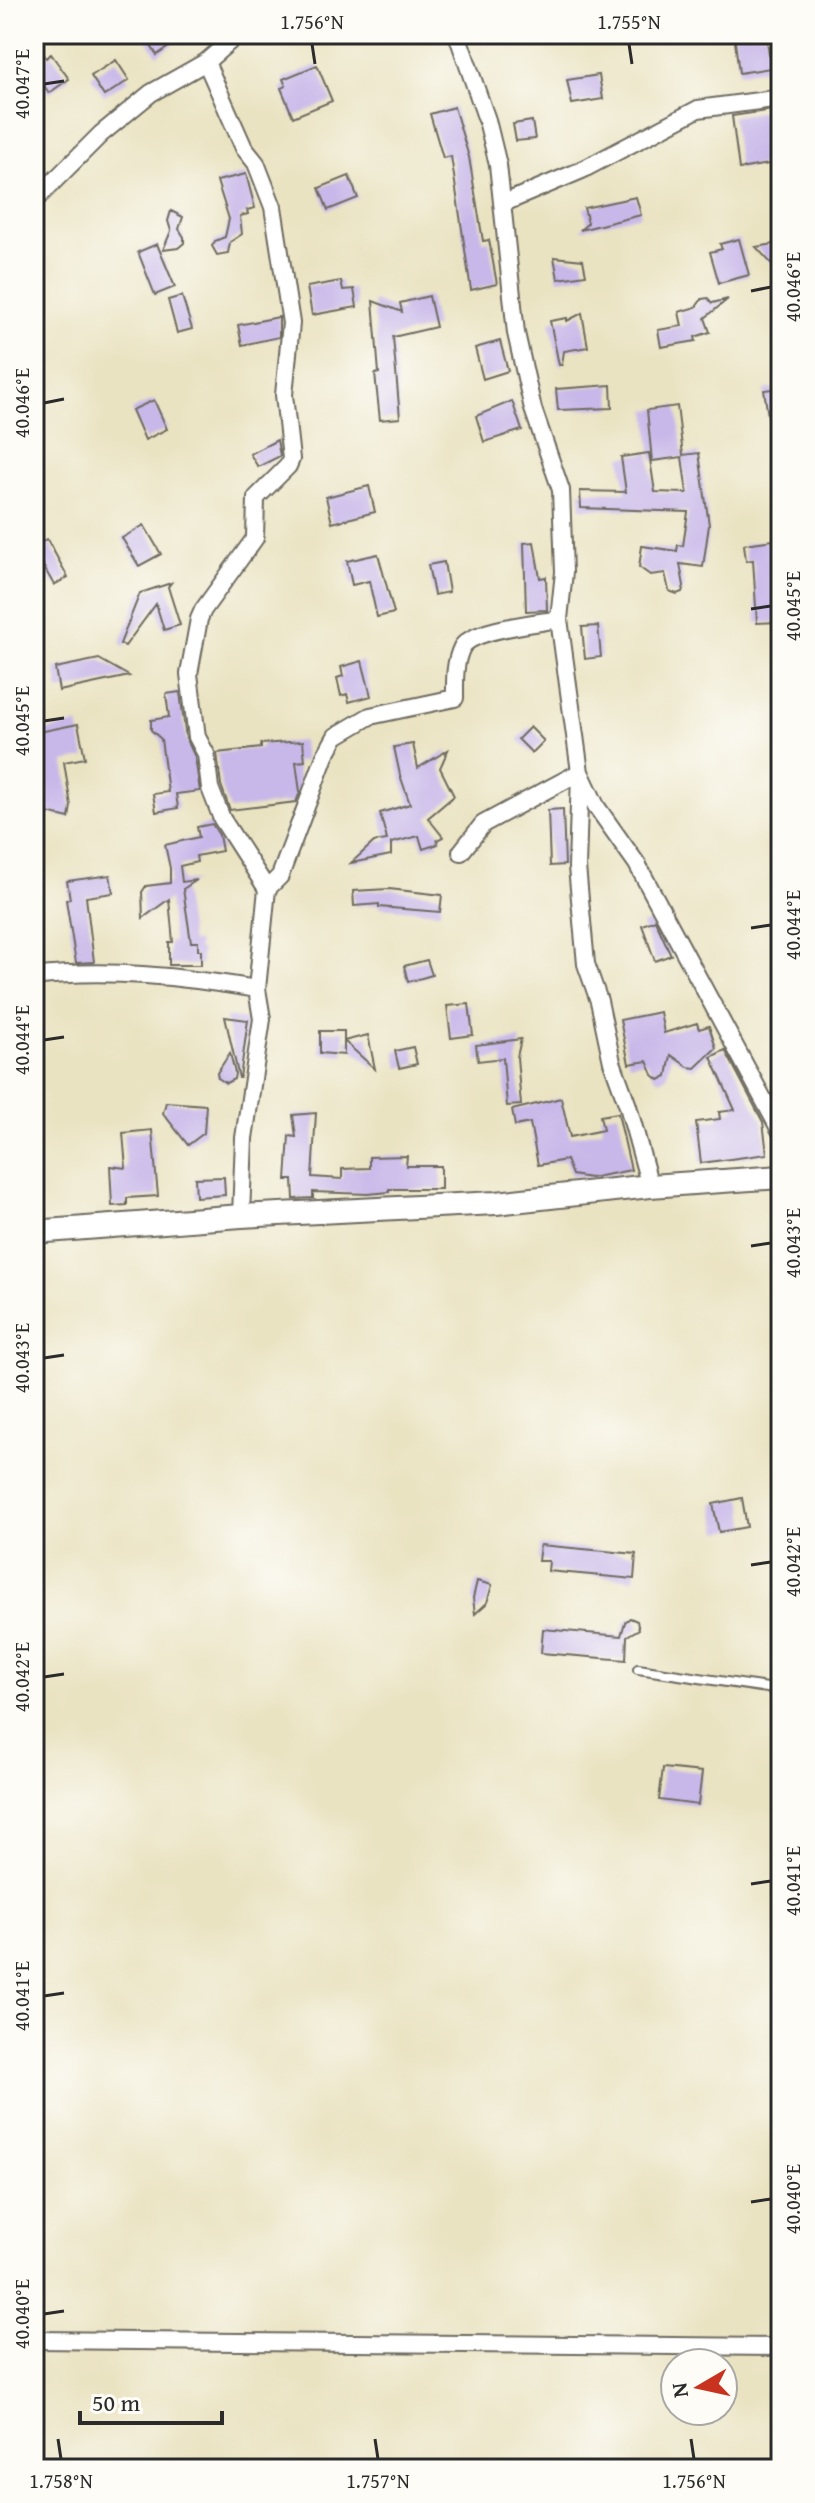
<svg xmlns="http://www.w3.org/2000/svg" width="815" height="2503" viewBox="0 0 815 2503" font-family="'Gentium Book Plus',serif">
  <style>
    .building { fill: #c8b7e9 }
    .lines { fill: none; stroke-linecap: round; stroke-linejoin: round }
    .lane-casing { stroke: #6e6b60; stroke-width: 12 }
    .street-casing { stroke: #6e6b60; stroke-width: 20 }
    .secondary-casing { stroke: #6e6b60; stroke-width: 26 }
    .lane { stroke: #fff; stroke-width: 8 }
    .street { stroke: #fff; stroke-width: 16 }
    .secondary { stroke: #fff; stroke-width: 22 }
    .ticks { fill: none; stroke: #2b2b2b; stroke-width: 3 }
    .neatline { fill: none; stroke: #2b2b2b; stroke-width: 3 }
    .ticks-label { font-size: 20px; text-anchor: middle; fill: #2b2b2b }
  </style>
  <rect width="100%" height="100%" fill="#fdfcf7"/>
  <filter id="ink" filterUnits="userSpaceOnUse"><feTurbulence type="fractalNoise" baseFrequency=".0125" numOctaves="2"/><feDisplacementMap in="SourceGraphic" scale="16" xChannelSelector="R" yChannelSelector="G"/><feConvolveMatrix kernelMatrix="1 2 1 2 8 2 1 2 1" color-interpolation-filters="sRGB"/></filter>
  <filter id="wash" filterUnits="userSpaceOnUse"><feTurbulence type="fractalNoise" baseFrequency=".006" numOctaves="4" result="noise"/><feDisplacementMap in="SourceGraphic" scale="32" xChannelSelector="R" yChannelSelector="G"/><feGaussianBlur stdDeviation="1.8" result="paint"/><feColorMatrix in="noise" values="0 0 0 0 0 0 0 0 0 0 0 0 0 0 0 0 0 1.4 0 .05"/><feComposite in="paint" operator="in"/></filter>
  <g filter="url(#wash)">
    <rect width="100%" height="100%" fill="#eae3c2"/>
    <g id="blocks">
      <!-- building -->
      <path class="building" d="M 143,34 L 187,34 L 157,55 Z
        M 734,34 L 766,34 L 771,68 L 739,73 Z
        M 34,40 L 46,58 L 51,54 L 69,79 L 49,93 L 34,71 Z
        M 116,60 L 129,80 L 104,96 L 91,76 Z
        M 317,65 L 332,101 L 293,117 L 281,88 L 286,86 L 283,79 Z
        M 599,75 L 603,99 L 572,104 L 567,80 Z
        M 454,107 L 469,157 L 483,241 L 489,240 L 497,284 L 471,290 L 451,156 L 443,158 L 430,114 Z
        M 779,109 L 781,162 L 739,169 L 732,116 Z
        M 532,121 L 535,139 L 516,141 L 513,124 Z
        M 246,174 L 255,208 L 247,210 L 248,214 L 240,216 L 242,234 L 230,242 L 228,253 L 217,255 L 212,246 L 215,241 L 225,237 L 229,219 L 217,181 Z
        M 349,176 L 358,198 L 328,210 L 319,188 Z
        M 636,197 L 641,215 L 580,230 L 588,223 L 584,208 Z
        M 171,211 L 183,217 L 179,229 L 184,237 L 184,243 L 178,248 L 163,250 L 171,231 L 168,221 Z
        M 739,239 L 749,275 L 719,283 L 710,252 L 722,249 L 720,244 Z
        M 781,243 L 781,274 L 756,247 Z
        M 157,244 L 175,287 L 155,295 L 138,252 Z
        M 554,257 L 583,260 L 586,275 L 558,279 Z
        M 341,281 L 343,290 L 354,289 L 357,307 L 312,315 L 307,287 Z
        M 182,296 L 192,329 L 177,333 L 168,300 Z
        M 429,296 L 436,327 L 393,337 L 400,418 L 380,420 L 375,374 L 379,373 L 373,301 L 402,312 L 400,303 Z
        M 708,298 L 712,303 L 728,299 L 705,318 L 710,332 L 695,337 L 696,341 L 661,347 L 658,330 L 682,326 L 679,312 L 696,307 L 702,299 Z
        M 582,313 L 588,347 L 564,351 L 562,365 L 559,365 L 550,321 L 567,318 L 567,321 Z
        M 279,317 L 279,337 L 242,345 L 238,325 Z
        M 500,341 L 508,371 L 483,379 L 475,348 Z
        M 611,385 L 612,408 L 558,410 L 556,389 Z
        M 781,388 L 781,415 L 768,416 L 764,390 Z
        M 154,400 L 167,429 L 145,440 L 132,410 Z
        M 512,401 L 522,430 L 484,442 L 476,416 Z
        M 677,406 L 683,455 L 699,453 L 709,525 L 703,567 L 680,564 L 684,586 L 682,592 L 677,594 L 669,591 L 665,573 L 650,575 L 639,567 L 642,546 L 677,551 L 678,545 L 683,546 L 688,512 L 581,508 L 580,491 L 626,492 L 621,457 L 649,453 L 655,492 L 687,493 L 682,457 L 652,461 L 647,410 Z
        M 277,440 L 280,456 L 258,467 L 250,454 Z
        M 369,486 L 375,512 L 332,523 L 326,497 Z
        M 144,525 L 161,554 L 139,566 L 122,538 Z
        M 47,539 L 68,577 L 54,585 L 34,550 L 34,546 Z
        M 774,540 L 779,622 L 757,623 L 753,560 L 746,561 L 744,544 Z
        M 534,542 L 540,578 L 546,577 L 547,610 L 526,611 L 524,543 Z
        M 378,554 L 394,613 L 377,617 L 369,581 L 352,585 L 347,561 Z
        M 444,562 L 449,592 L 434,595 L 428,565 Z
        M 171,583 L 168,587 L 180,625 L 164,630 L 156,604 L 125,646 L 120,644 L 140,593 Z
        M 598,626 L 601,657 L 585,659 L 582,627 Z
        M 99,659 L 129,676 L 59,691 L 55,668 Z
        M 362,661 L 371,696 L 349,702 L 347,694 L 341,696 L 337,678 L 343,676 L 341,667 Z
        M 180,692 L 186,738 L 195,757 L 200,791 L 176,794 L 178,808 L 156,812 L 153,794 L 168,792 L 161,739 L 151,730 L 151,720 L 169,717 L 166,694 Z
        M 78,724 L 85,758 L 64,762 L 71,806 L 69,818 L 34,810 L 34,795 L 43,793 L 34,733 Z
        M 530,727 L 544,741 L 532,753 L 518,739 Z
        M 303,741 L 305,761 L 296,762 L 300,792 L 296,802 L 230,810 L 221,785 L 217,753 L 261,748 L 261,744 Z
        M 413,744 L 418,768 L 448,750 L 440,768 L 454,796 L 428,818 L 443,837 L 437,840 L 438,844 L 423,849 L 419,836 L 391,843 L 391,855 L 351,863 L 374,842 L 387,840 L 380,813 L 410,804 L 400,775 L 394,747 Z
        M 563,809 L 565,865 L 550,866 L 548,810 Z
        M 212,824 L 219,835 L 222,851 L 196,856 L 197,862 L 180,866 L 182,882 L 197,880 L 183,889 L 191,942 L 198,942 L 198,950 L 201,950 L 201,965 L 169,965 L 169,942 L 173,942 L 169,899 L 143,918 L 142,892 L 146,886 L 170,883 L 170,868 L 165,845 L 199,837 L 197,827 Z
        M 110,875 L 113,893 L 86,897 L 94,962 L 76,963 L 66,900 L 70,899 L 67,881 Z
        M 389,889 L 442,895 L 440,912 L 379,907 L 379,904 L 354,906 L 353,891 Z
        M 655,920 L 671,955 L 655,961 L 642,925 Z
        M 427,960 L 432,975 L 408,982 L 404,966 Z
        M 469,1004 L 473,1035 L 451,1038 L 447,1006 Z
        M 660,1012 L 664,1033 L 697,1023 L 699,1029 L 709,1026 L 716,1048 L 695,1068 L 688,1067 L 671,1055 L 667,1076 L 659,1080 L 653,1075 L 647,1061 L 629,1064 L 620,1020 Z
        M 225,1017 L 248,1020 L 240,1078 L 239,1078 Z
        M 320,1031 L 344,1031 L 344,1041 L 368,1035 L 375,1069 L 344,1041 L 344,1055 L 320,1053 Z
        M 521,1039 L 517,1057 L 521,1105 L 507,1106 L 503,1058 L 478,1061 L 476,1045 Z
        M 413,1047 L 417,1064 L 399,1068 L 395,1051 Z
        M 725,1050 L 763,1122 L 767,1154 L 701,1163 L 696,1122 L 720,1119 L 719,1112 L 735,1110 L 711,1057 Z
        M 230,1053 L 235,1073 L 234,1079 L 226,1083 L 218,1078 L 217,1073 Z
        M 561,1098 L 570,1137 L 603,1130 L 600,1116 L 618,1113 L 631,1170 L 590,1178 L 572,1175 L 566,1160 L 538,1165 L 530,1123 L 515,1126 L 512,1110 Z
        M 166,1102 L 206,1105 L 204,1133 L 188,1145 L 163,1113 Z
        M 316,1113 L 312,1177 L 342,1179 L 342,1169 L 369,1168 L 369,1157 L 407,1156 L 406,1166 L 441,1166 L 441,1189 L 389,1189 L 389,1192 L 368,1194 L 313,1192 L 313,1198 L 294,1199 L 293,1180 L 286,1180 L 289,1136 L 296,1137 L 293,1115 Z
        M 152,1130 L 158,1196 L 127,1198 L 127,1205 L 112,1206 L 110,1166 L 126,1168 L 123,1133 Z
        M 224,1177 L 225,1195 L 196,1197 L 195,1178 Z
        M 742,1498 L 747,1527 L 719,1532 L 713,1504 Z
        M 540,1545 L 636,1554 L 634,1579 L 548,1571 L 549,1561 L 538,1561 Z
        M 477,1581 L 492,1585 L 487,1603 L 475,1614 L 473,1598 Z
        M 630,1618 L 637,1621 L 639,1629 L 627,1636 L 626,1660 L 541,1653 L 543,1629 L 621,1636 L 625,1622 Z
        M 663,1768 L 702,1772 L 698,1805 L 659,1800 Z"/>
    </g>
  </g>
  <g filter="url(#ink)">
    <use href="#blocks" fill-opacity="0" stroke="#6e6b60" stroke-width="2"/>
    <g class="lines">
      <defs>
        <path id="lane" d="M 638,1669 L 781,1690"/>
        <path id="street" d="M 457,34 L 487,120 L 498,165 L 516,333 L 533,409 L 561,490 L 564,572 L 559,619 L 580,772 L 596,806 L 637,864 L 781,1132
          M 206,62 L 244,148 L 256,163 L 273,207 L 291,323 L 284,395 L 291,459 L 288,466 L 256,498 L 255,538 L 203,610 L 199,619 L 189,674 L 197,737 L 206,754 L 210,788 L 222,819 L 267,889
          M 34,201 L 101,134 L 151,93 L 206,62 L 238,34
          M 504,203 L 582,170 L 698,109 L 781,98
          M 580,774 L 577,867 L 586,964 L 599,1001 L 612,1062 L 628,1106 L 650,1186
          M 461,852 L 483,824 L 580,772
          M 34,977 C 108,968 184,977 257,989
          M 241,1216 L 244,1138 L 262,1019 L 257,989 L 267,889 L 280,876 L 325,756 L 336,736 L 370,716 L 455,698 C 455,681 454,663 462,647 C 473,629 538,623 559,619
          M 34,2340 L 781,2347"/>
        <path id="secondary" d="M 34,1232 L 241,1216 L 496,1203 L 650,1186 L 781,1177"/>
      </defs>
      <!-- lane casing -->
      <use href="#lane" class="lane-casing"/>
      <!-- street casing -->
      <use href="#street" class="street-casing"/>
      <!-- secondary casing -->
      <use href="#secondary" class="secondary-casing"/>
      <!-- lane -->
      <use href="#lane" class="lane"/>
      <!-- street -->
      <use href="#street" class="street"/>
      <!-- secondary -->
      <use href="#secondary" class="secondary"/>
    </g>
  </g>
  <!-- ticks -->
  <path class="ticks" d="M 312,44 L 315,64M 629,44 L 632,64M 44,84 L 64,81M 751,291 L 771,287M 44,403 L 64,399M 751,609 L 771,606M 44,721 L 64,718M 751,928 L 771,925M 44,1040 L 64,1037M 751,1246 L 771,1243M 44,1358 L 64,1355M 751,1565 L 771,1562M 44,1677 L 64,1674M 751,1884 L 771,1881M 44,1996 L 64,1993M 751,2202 L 771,2199M 44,2314 L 64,2311M 58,2439 L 61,2459M 375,2439 L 378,2459M 691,2439 L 694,2459"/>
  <!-- margin -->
  <rect width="815" height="2503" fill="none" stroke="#fdfcf7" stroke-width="88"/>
  <!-- north arrow -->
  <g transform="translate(699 2387) rotate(261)"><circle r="38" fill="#fdfcf7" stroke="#a9a8a5" stroke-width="2"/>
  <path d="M0-6L14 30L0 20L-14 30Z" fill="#c8321e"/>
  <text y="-12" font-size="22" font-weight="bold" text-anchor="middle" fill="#2b2b2b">N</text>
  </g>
  <!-- scale -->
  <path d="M80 2411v12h142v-12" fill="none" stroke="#2b2b2b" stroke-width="4"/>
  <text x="92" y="2411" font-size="24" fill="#2b2b2b" stroke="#fdfcf7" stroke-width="6" paint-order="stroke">50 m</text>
  <rect x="44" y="44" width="727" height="2415" class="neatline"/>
  <g class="ticks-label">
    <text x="312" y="29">1.756°N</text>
    <text x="629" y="29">1.755°N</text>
    <text transform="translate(22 84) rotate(-90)" y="7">40.047°E</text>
    <text transform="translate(793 287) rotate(-90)" y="7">40.046°E</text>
    <text transform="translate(22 403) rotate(-90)" y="7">40.046°E</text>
    <text transform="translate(793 606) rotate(-90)" y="7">40.045°E</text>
    <text transform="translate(22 721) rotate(-90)" y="7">40.045°E</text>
    <text transform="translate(793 925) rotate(-90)" y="7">40.044°E</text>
    <text transform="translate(22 1040) rotate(-90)" y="7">40.044°E</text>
    <text transform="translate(793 1243) rotate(-90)" y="7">40.043°E</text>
    <text transform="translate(22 1358) rotate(-90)" y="7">40.043°E</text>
    <text transform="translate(793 1562) rotate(-90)" y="7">40.042°E</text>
    <text transform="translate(22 1677) rotate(-90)" y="7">40.042°E</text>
    <text transform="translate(793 1881) rotate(-90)" y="7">40.041°E</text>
    <text transform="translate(22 1996) rotate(-90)" y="7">40.041°E</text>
    <text transform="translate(793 2199) rotate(-90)" y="7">40.040°E</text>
    <text transform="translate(22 2314) rotate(-90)" y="7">40.040°E</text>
    <text x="61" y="2488">1.758°N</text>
    <text x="378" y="2488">1.757°N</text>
    <text x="694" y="2488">1.756°N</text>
  </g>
</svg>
